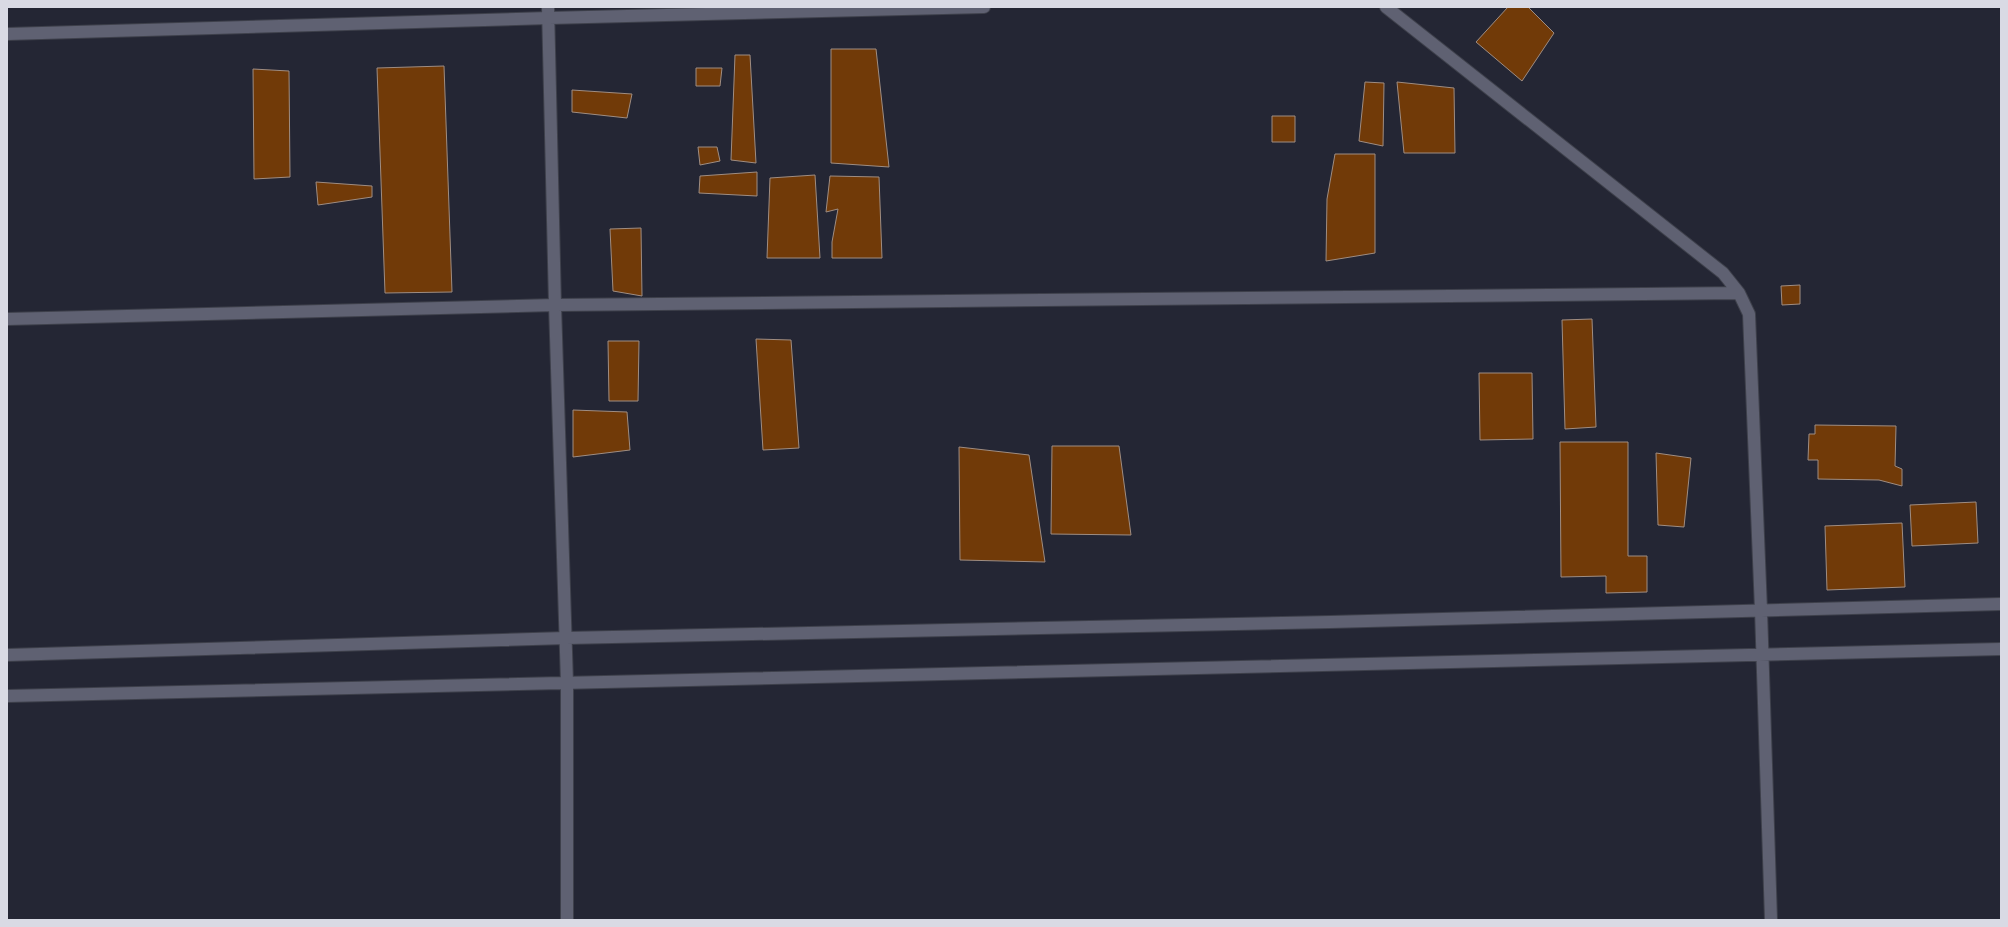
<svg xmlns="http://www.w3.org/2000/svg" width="2008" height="927" viewBox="0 0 2008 927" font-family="'Space Grotesk',sans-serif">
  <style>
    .building { fill: #713a08; stroke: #9f8d82 }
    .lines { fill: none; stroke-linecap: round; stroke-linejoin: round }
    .street-casing { stroke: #3e404b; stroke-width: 14 }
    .street { stroke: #5f6172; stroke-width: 12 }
  </style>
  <rect width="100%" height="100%" fill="#242634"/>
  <!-- building -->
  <path class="building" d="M 1508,7 L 1528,7 L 1554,33 L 1522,81 L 1476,42 Z
    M 831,49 L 876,49 L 889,167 L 831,163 Z
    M 735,55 L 750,55 L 756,163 L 731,160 Z
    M 444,66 L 452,292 L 385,293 L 377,68 Z
    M 696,68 L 722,68 L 720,86 L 696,86 Z
    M 253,69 L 289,71 L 290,177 L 254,179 Z
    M 1365,82 L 1384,83 L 1383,146 L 1359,141 Z
    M 1397,82 L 1454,88 L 1455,153 L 1404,153 Z
    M 572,90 L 632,94 L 627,118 L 572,112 Z
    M 1272,116 L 1295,116 L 1295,142 L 1272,142 Z
    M 698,147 L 717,147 L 720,161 L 700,165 Z
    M 1335,154 L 1375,154 L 1375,253 L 1326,261 L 1327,199 Z
    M 757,172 L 757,196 L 699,193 L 700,176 Z
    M 815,175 L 820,258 L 767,258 L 770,178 Z
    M 830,176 L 879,177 L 882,258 L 832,258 L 832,242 L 838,209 L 826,212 Z
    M 316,182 L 372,186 L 372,197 L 318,205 Z
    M 641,228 L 642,296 L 613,291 L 610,229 Z
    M 1800,285 L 1800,304 L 1782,305 L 1781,286 Z
    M 1592,319 L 1596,427 L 1565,429 L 1562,320 Z
    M 756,339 L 791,340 L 799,448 L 763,450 Z
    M 608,341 L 639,341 L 638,401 L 609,401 Z
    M 1479,373 L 1532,373 L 1533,439 L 1480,440 Z
    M 573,410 L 627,412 L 630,450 L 573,457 Z
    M 1815,425 L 1896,426 L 1895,466 L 1902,469 L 1902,486 L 1879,480 L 1818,479 L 1818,460 L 1808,460 L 1809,434 L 1815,434 Z
    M 1560,442 L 1628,442 L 1628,556 L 1647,556 L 1647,592 L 1606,593 L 1606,576 L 1561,577 Z
    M 1052,446 L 1119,446 L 1131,535 L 1051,534 Z
    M 959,447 L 1029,455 L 1045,562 L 960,560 Z
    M 1656,453 L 1691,458 L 1684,527 L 1658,525 Z
    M 1976,502 L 1978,543 L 1912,546 L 1910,505 Z
    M 1902,523 L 1905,587 L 1827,590 L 1825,526 Z"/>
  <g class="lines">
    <defs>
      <path id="street" d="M 548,7 L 555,305 L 567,683 L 567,920
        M 1386,7 L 1723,273 L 1739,293 L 1749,314 L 1761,610 L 1771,920
        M 7,34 L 549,18 L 984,7
        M 7,319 L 555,305 L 1739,293
        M 7,655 L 566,638 L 1330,622 L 2001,604
        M 7,696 L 2001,649"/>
    </defs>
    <!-- street casing -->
    <use href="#street" class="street-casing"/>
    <!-- street -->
    <use href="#street" class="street"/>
  </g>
  <!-- border -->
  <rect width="2008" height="927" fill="none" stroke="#d9dae4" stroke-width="16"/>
</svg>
